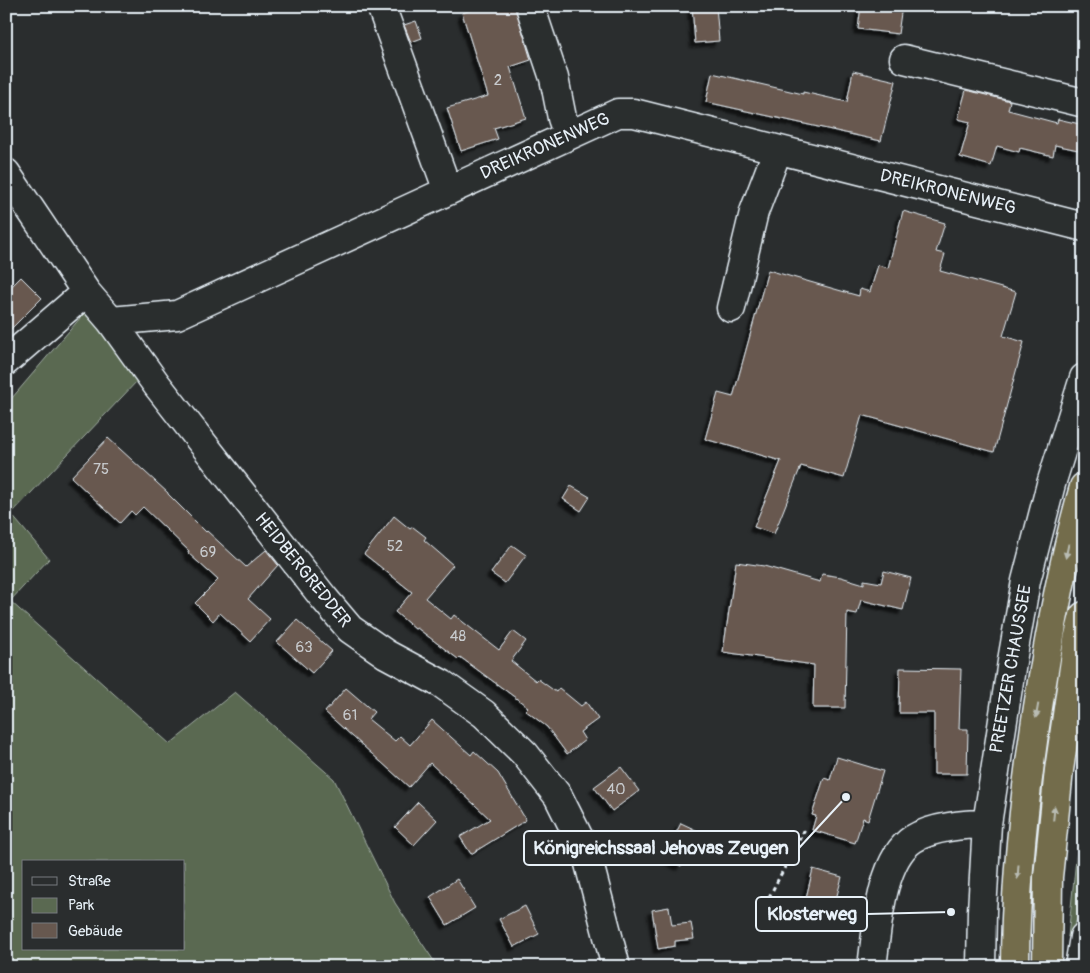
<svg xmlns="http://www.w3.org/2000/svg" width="1090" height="973" viewBox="0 0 1090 973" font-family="Pangolin,sans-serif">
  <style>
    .green { fill: #5a6951; stroke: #a1ada4; fill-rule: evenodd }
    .building { fill: #67584f; stroke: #e8f1f8; filter: url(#shadow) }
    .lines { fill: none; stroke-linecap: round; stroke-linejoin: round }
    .minor-casing { stroke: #e8f1f8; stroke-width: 31 }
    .highway-casing { stroke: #e8f1f8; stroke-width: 31 }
    .path { stroke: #e8f1f8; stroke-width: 3; stroke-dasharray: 4 4; stroke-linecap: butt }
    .minor { stroke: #2a2d2e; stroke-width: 28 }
    .highway { stroke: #736c4b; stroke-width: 28 }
    .oneway { fill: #b9bcb3 }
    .labels { text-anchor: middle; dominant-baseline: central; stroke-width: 4; stroke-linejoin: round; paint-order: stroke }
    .number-label { font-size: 15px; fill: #c8cbce }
    .street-label { font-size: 18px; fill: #e8f1f8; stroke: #2a2d2e }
    .leader { fill: none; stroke: #e8f1f8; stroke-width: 2 }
    .callout-dot { fill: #e8f1f8; stroke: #2a2d2e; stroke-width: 2 }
    .callout { fill: #2a2d2e; stroke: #e8f1f8; stroke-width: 2 }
    .callout-label { font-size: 19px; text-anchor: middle; font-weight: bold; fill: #e8f1f8 }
  </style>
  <defs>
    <filter id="shadow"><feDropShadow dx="-4.5" dy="4.5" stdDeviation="1" flood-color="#0009"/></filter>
  </defs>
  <rect width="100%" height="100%" fill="#2a2d2e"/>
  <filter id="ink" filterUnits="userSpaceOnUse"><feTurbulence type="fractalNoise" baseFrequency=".02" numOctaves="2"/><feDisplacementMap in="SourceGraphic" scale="10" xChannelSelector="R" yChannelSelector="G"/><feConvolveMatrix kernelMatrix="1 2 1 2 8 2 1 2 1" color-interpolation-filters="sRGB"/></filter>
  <g filter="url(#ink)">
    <!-- green -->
    <path class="green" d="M 87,310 L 139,379 L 11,514 L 49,559 L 10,601 L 170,744 L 235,692 L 334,779 L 395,903 L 438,967 L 6,967 L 6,405 ZM 24,862 L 184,862 L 184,949 L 24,949 Z
      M 1084,780 L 1084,906 L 1068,937 Z"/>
    <!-- building -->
    <path class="building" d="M 484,6 L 515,6 L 531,60 L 510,67 L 526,118 L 494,128 L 498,139 L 461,151 L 447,108 L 488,96 L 462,13 Z
      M 692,6 L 716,6 L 719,41 L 695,43 Z
      M 861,6 L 902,6 L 898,34 L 858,29 Z
      M 416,21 L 422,38 L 411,42 L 404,25 Z
      M 853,71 L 896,81 L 881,141 L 706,102 L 712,73 L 803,94 L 803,92 L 847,102 Z
      M 966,90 L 1010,101 L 1008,110 L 1057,123 L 1058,119 L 1084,125 L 1078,150 L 1055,145 L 1053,156 L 1020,148 L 1019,152 L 997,146 L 991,166 L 960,157 L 970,122 L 958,119 Z
      M 903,211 L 945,223 L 936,252 L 945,254 L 940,271 L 1016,292 L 1003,336 L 1024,342 L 994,452 L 862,415 L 844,478 L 801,466 L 774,534 L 754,527 L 781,461 L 705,439 L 718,393 L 733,397 L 768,270 L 859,296 L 860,289 L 870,292 L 878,265 L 888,268 Z
      M 21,277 L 42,298 L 6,334 L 6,292 Z
      M 108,438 L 168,493 L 168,494 L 206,532 L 207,531 L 246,567 L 266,550 L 278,565 L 248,599 L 270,619 L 250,641 L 220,613 L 213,621 L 195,603 L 218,580 L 188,553 L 189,551 L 143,507 L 135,515 L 131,511 L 120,523 L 71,477 Z
      M 571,486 L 590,497 L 581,511 L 563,499 Z
      M 394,516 L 410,529 L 413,527 L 426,537 L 424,540 L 453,565 L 425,598 L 451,619 L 454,615 L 499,650 L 513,631 L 526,641 L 511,661 L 536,681 L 538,679 L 556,692 L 559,688 L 581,706 L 586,702 L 598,719 L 580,732 L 585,740 L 567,754 L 547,727 L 525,710 L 528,707 L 460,657 L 458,659 L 417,628 L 415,629 L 395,612 L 412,592 L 364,554 Z
      M 512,545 L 526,555 L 505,583 L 491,573 Z
      M 736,562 L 764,566 L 820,582 L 822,574 L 841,577 L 864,584 L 864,580 L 881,583 L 884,571 L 911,578 L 903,610 L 861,600 L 857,614 L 847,612 L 845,708 L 813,708 L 814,665 L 723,652 Z
      M 297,620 L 332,651 L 312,673 L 277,642 Z
      M 900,668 L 961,669 L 959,729 L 968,729 L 967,774 L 934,774 L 934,713 L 899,713 Z
      M 346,688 L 374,712 L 368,719 L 395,741 L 400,736 L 410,745 L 432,720 L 471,755 L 474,751 L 498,773 L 526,820 L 471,854 L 460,837 L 490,819 L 430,763 L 409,787 L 325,712 Z
      M 837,757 L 883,771 L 868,820 L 863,818 L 855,843 L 812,830 L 816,816 L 812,815 L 824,778 L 830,780 Z
      M 621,767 L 639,791 L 612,811 L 594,787 Z
      M 418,802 L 437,820 L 414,845 L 395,827 Z
      M 681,823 L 698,831 L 681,866 L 664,857 Z
      M 813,869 L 842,877 L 833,910 L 805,902 Z
      M 457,879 L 475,908 L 447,925 L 430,897 Z
      M 525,906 L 539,934 L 514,947 L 499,919 Z
      M 669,907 L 672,925 L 691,923 L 694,939 L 675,941 L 675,946 L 658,949 L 652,910 Z"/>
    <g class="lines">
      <defs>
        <path id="minor" d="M 381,6 L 448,191
          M 530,6 L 554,78 L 562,118 L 568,135
          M 904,59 L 1084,103
          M 6,173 L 86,292 L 111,321 L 157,385 L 323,597 L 350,629 L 386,654 L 442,684 L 484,714 L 525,754 L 558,796 L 586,852 L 616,967
          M 731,308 L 754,212 L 773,162 L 775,149
          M 111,321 L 177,315 L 618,113 L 634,113 L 1084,227
          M 6,361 L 86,292
          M 872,967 C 877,931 880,860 913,839 C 932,827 965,824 987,824
          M 981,967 L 982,911 L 987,824 L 1013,655 L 1026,581 L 1051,484 L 1084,378
          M 1079,967 L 1084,937"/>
        <path id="highway" d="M 1015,967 C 1015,873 1026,780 1041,688 C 1052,620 1065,553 1084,487
          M 1047,967 L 1048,877 L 1059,770 L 1078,640 L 1084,616"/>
      </defs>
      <!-- minor casing -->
      <use href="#minor" class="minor-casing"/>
      <!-- highway casing -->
      <use href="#highway" class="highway-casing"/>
      <!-- path -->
      <path class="path" d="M 1079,355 L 1084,342
        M 769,897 L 806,827"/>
      <!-- minor -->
      <use href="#minor" class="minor"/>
      <!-- highway -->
      <use href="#highway" class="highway"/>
    </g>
    <!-- one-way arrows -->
    <defs><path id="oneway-solid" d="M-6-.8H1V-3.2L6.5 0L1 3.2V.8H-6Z" transform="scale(1.25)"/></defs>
    <g class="oneway">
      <use href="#oneway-solid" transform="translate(1067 551) rotate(102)"/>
      <use href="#oneway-solid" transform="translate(1037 711) rotate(100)"/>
      <use href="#oneway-solid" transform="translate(1054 813) rotate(-84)"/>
      <use href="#oneway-solid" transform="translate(1018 872) rotate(94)"/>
    </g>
  </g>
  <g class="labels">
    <!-- number labels -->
    <g class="number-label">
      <text x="498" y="80">2</text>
      <text x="101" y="469">75</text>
      <text x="395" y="546">52</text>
      <text x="208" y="552">69</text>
      <text x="458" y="636">48</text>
      <text x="304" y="647">63</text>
      <text x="350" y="715">61</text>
      <text x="616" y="789">40</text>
    </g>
    <!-- street labels -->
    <g class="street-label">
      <text transform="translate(545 146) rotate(-24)">DREIKRONENWEG</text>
      <text transform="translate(948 192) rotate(14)">DREIKRONENWEG</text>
      <text transform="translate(303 570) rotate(51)">HEIDBERGREDDER</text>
      <text transform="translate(1011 669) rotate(-80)">PREETZER CHAUSSEE</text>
    </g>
  </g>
  <!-- callouts -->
  <path class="leader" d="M846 797L799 848M951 912L867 914"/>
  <g class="callout-dot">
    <circle cx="846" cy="797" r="5"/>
    <circle cx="951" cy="912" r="5"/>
  </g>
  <g class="callout">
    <rect x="524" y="831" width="275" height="34" rx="5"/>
    <rect x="756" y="897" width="111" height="34" rx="5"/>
  </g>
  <g class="callout-label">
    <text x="661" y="854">Königreichssaal Jehovas Zeugen</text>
    <text x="812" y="920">Klosterweg</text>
  </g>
  <!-- margin -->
  <rect width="1090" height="973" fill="none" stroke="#2a2d2e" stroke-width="25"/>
  <rect x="12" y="12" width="1065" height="948" fill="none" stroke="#e8f1f8" stroke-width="2" filter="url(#ink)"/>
  <!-- legend -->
  <rect x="22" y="860" width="162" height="90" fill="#2a2d2e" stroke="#767b7f"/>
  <rect x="32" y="877" width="25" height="8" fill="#2a2d2e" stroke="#767b7f"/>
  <text x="68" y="886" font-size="15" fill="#e8f1f8">Straße</text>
  <rect x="32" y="898" width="25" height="15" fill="#5a6951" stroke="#767b7f"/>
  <text x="68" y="910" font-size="15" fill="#e8f1f8">Park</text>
  <rect x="32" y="923" width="25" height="15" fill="#67584f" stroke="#767b7f"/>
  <text x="68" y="936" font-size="15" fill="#e8f1f8">Gebäude</text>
</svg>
